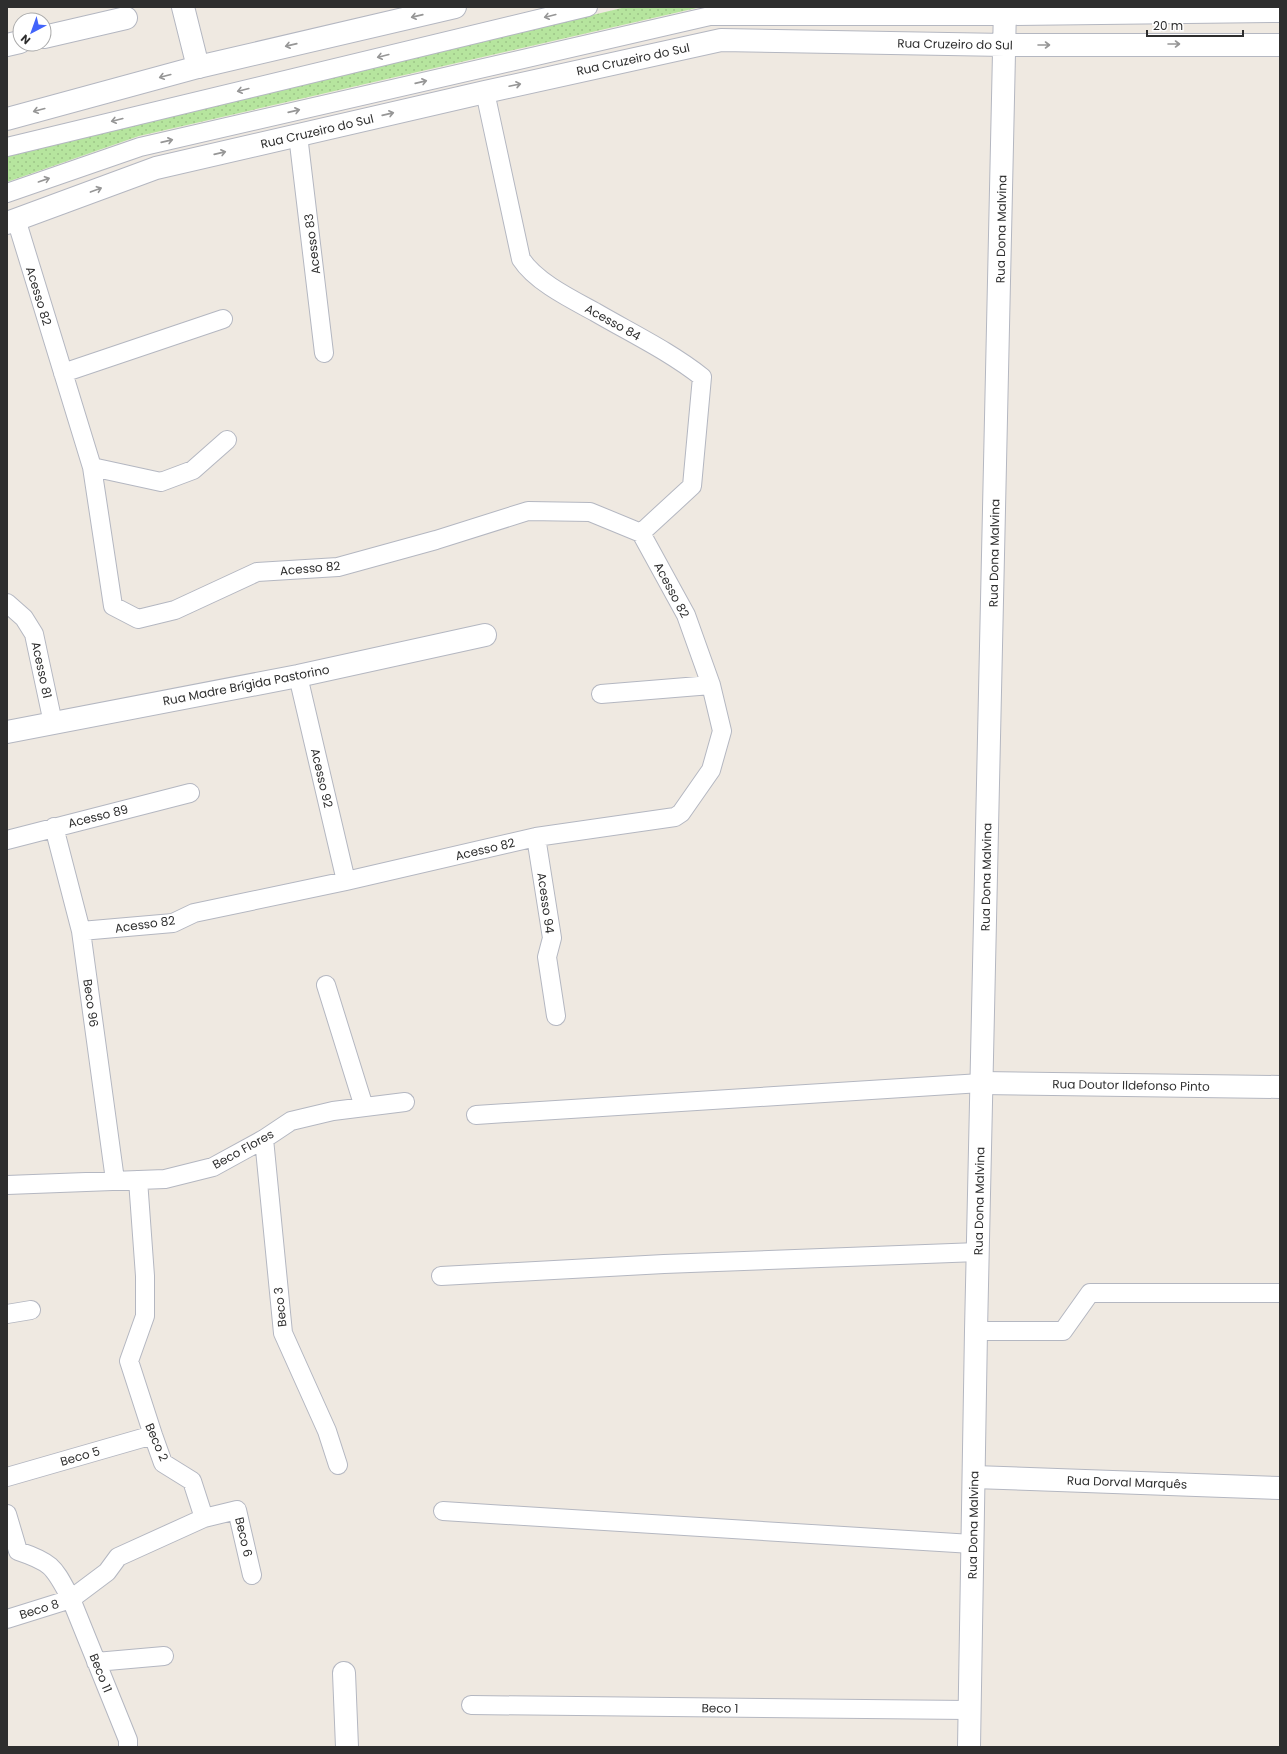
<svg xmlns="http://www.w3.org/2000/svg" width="1287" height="1754" viewBox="0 0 1287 1754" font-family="Poppins,sans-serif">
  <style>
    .grass { fill: url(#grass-dots) }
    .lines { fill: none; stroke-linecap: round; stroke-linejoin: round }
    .lane-casing { stroke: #b4b7c1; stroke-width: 20 }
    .street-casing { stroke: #b4b7c1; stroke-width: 24 }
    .secondary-casing { stroke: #b4b7c1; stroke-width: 24 }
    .lane { stroke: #fff; stroke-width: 18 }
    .street { stroke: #fff; stroke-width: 22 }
    .secondary { stroke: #fff; stroke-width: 22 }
    .oneway { stroke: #969696 }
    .labels { text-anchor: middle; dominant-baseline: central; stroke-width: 4; stroke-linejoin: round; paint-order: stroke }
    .street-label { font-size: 12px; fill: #2e2e2e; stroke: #fff }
  </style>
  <defs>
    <pattern id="grass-dots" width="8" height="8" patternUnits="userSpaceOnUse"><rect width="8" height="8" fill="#b6e59e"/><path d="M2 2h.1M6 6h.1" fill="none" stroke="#9dc588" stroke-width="1.8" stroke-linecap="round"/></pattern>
  </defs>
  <rect width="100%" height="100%" fill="#efe9e1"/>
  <!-- grass -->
  <path class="grass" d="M 626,7 L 745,7 L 701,7 L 139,136 L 7,182 L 7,155 Z"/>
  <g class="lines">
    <defs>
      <path id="lane" d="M 485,92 L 521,259 C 536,282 571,299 595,312 C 631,333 669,351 702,377 L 692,486 L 641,533
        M 298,135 L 324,353
        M 7,147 L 588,7
        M 7,193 L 140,147 L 710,16 L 1005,16 L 1280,13
        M 16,219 L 92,467 L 113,606 L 138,619 L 175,610 L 257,572 L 338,567 L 436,540 L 528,511 L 590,512 L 641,533 L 686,615 L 711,685 L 722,731 L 711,770 L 681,813 L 675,817 L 536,837 L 346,881 L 194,913 L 173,923 L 81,931
        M 63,373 L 223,319
        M 92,467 L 161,482 L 193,470 L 227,440
        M 7,603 L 24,618 L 34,634 L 53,723
        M 298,676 L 346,881
        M 601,694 L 711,685
        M 54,827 L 81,931 L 115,1180
        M 536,837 L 552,938 L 547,957 L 556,1016
        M 7,840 L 190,793
        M 326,985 L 364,1107
        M 476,1115 L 981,1083
        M 264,1139 L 283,1333 L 327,1431 L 338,1465
        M 7,1185 L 165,1179 L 213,1167 L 264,1139 L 291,1121 L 333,1111 L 405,1102
        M 441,1276 L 664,1264 L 978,1252
        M 7,1314 L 31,1310
        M 976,1331 L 1063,1331 L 1090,1293 L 1280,1293
        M 7,1477 L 153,1435
        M 443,1511 L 972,1544
        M 7,1514 L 18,1551 C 54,1563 54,1568 71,1599 L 107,1572 L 118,1557 L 204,1518 L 192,1481 L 163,1463 L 153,1435 L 129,1361 L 145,1316 L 145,1276 L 138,1180
        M 204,1518 L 237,1510 L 252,1575
        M 7,1619 L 71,1599 L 128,1740 L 128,1747
        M 96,1662 L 164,1656
        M 471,1705 L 969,1710"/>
      <path id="street" d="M 183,7 L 198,67
        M 44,37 L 126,18
        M 7,45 L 20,42
        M 7,732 L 298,676 L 485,635
        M 981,1083 L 1280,1087
        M 974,1477 L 1280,1488
        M 344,1673 L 347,1747"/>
      <path id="secondary" d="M 7,119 L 198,67 L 455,7
        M 7,223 L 156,168 L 485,92 L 721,40 L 1005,45 L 1280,45
        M 969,1747 L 976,1331 L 1005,7"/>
    </defs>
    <!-- lane casing -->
    <use href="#lane" class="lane-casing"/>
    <!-- street casing -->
    <use href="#street" class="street-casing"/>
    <!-- secondary casing -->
    <use href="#secondary" class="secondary-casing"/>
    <!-- lane -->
    <use href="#lane" class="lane"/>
    <!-- street -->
    <use href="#street" class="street"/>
    <!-- secondary -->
    <use href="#secondary" class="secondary"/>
  </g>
  <!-- one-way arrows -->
  <defs><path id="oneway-shaft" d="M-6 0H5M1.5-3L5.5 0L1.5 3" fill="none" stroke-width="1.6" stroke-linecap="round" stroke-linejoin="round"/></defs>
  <g class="oneway">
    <use href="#oneway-shaft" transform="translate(417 16) rotate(167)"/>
    <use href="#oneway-shaft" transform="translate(550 16) rotate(166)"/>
    <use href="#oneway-shaft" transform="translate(1174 44)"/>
    <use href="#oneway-shaft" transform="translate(291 45) rotate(167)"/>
    <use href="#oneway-shaft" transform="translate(1044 45)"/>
    <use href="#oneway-shaft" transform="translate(383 56) rotate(166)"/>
    <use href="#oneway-shaft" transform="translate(165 76) rotate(165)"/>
    <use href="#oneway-shaft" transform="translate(421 82) rotate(-13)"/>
    <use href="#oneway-shaft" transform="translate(515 85) rotate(-12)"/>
    <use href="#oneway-shaft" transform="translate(243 90) rotate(166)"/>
    <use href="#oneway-shaft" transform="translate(39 110) rotate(165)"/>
    <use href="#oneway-shaft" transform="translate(294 111) rotate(-13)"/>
    <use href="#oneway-shaft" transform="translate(388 114) rotate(-13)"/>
    <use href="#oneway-shaft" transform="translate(117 120) rotate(166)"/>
    <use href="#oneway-shaft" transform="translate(167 141) rotate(-13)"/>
    <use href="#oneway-shaft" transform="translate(220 153) rotate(-13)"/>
    <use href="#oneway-shaft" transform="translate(44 180) rotate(-19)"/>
    <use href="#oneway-shaft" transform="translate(96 190) rotate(-20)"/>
  </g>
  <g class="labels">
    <!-- street labels -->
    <g class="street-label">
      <text transform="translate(955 44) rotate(1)">Rua Cruzeiro do Sul</text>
      <text transform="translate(633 59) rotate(-12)">Rua Cruzeiro do Sul</text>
      <text transform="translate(317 131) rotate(-13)">Rua Cruzeiro do Sul</text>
      <text transform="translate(1001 229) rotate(-89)">Rua Dona Malvina</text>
      <text transform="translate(312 244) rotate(-97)">Acesso 83</text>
      <text transform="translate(39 296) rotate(73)">Acesso 82</text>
      <text transform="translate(613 322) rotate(29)">Acesso 84</text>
      <text transform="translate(994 553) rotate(-89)">Rua Dona Malvina</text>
      <text transform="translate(310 568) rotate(-5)">Acesso 82</text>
      <text transform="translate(672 590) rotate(62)">Acesso 82</text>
      <text transform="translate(42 670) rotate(78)">Acesso 81</text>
      <text transform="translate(246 685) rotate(-11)">Rua Madre Brígida Pastorino</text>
      <text transform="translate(322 778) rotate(77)">Acesso 92</text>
      <text transform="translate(98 816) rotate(-14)">Acesso 89</text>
      <text transform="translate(485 849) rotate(-13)">Acesso 82</text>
      <text transform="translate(986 877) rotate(-89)">Rua Dona Malvina</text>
      <text transform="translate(546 903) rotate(82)">Acesso 94</text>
      <text transform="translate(145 924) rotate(-8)">Acesso 82</text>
      <text transform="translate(91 1003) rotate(82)">Beco 96</text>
      <text transform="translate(1131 1085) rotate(1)">Rua Doutor Ildefonso Pinto</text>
      <text transform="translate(243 1149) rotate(-29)">Beco Flores</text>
      <text transform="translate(979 1201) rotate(-89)">Rua Dona Malvina</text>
      <text transform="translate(280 1307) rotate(-96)">Beco 3</text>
      <text transform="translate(157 1442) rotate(67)">Beco 2</text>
      <text transform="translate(80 1456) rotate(-16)">Beco 5</text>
      <text transform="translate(1127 1482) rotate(2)">Rua Dorval Marquês</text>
      <text transform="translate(973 1525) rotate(-89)">Rua Dona Malvina</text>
      <text transform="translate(244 1537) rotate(77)">Beco 6</text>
      <text transform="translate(39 1609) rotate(-17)">Beco 8</text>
      <text transform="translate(101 1673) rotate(68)">Beco 11</text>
      <text transform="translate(720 1708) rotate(1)">Beco 1</text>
    </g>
  </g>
  <!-- border -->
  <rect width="1287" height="1754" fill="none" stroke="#2e2e2e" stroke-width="16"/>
  <!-- north arrow -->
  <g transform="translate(32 32) rotate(221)"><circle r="19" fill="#ffffff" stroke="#ababab"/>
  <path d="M0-3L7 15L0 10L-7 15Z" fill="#4264fb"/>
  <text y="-6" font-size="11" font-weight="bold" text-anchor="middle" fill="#2e2e2e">N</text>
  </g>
  <!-- scale -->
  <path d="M1147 30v6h96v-6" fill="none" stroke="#2e2e2e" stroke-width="2"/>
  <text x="1153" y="30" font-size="12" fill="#2e2e2e" stroke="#ffffff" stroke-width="3" paint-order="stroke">20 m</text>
</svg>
